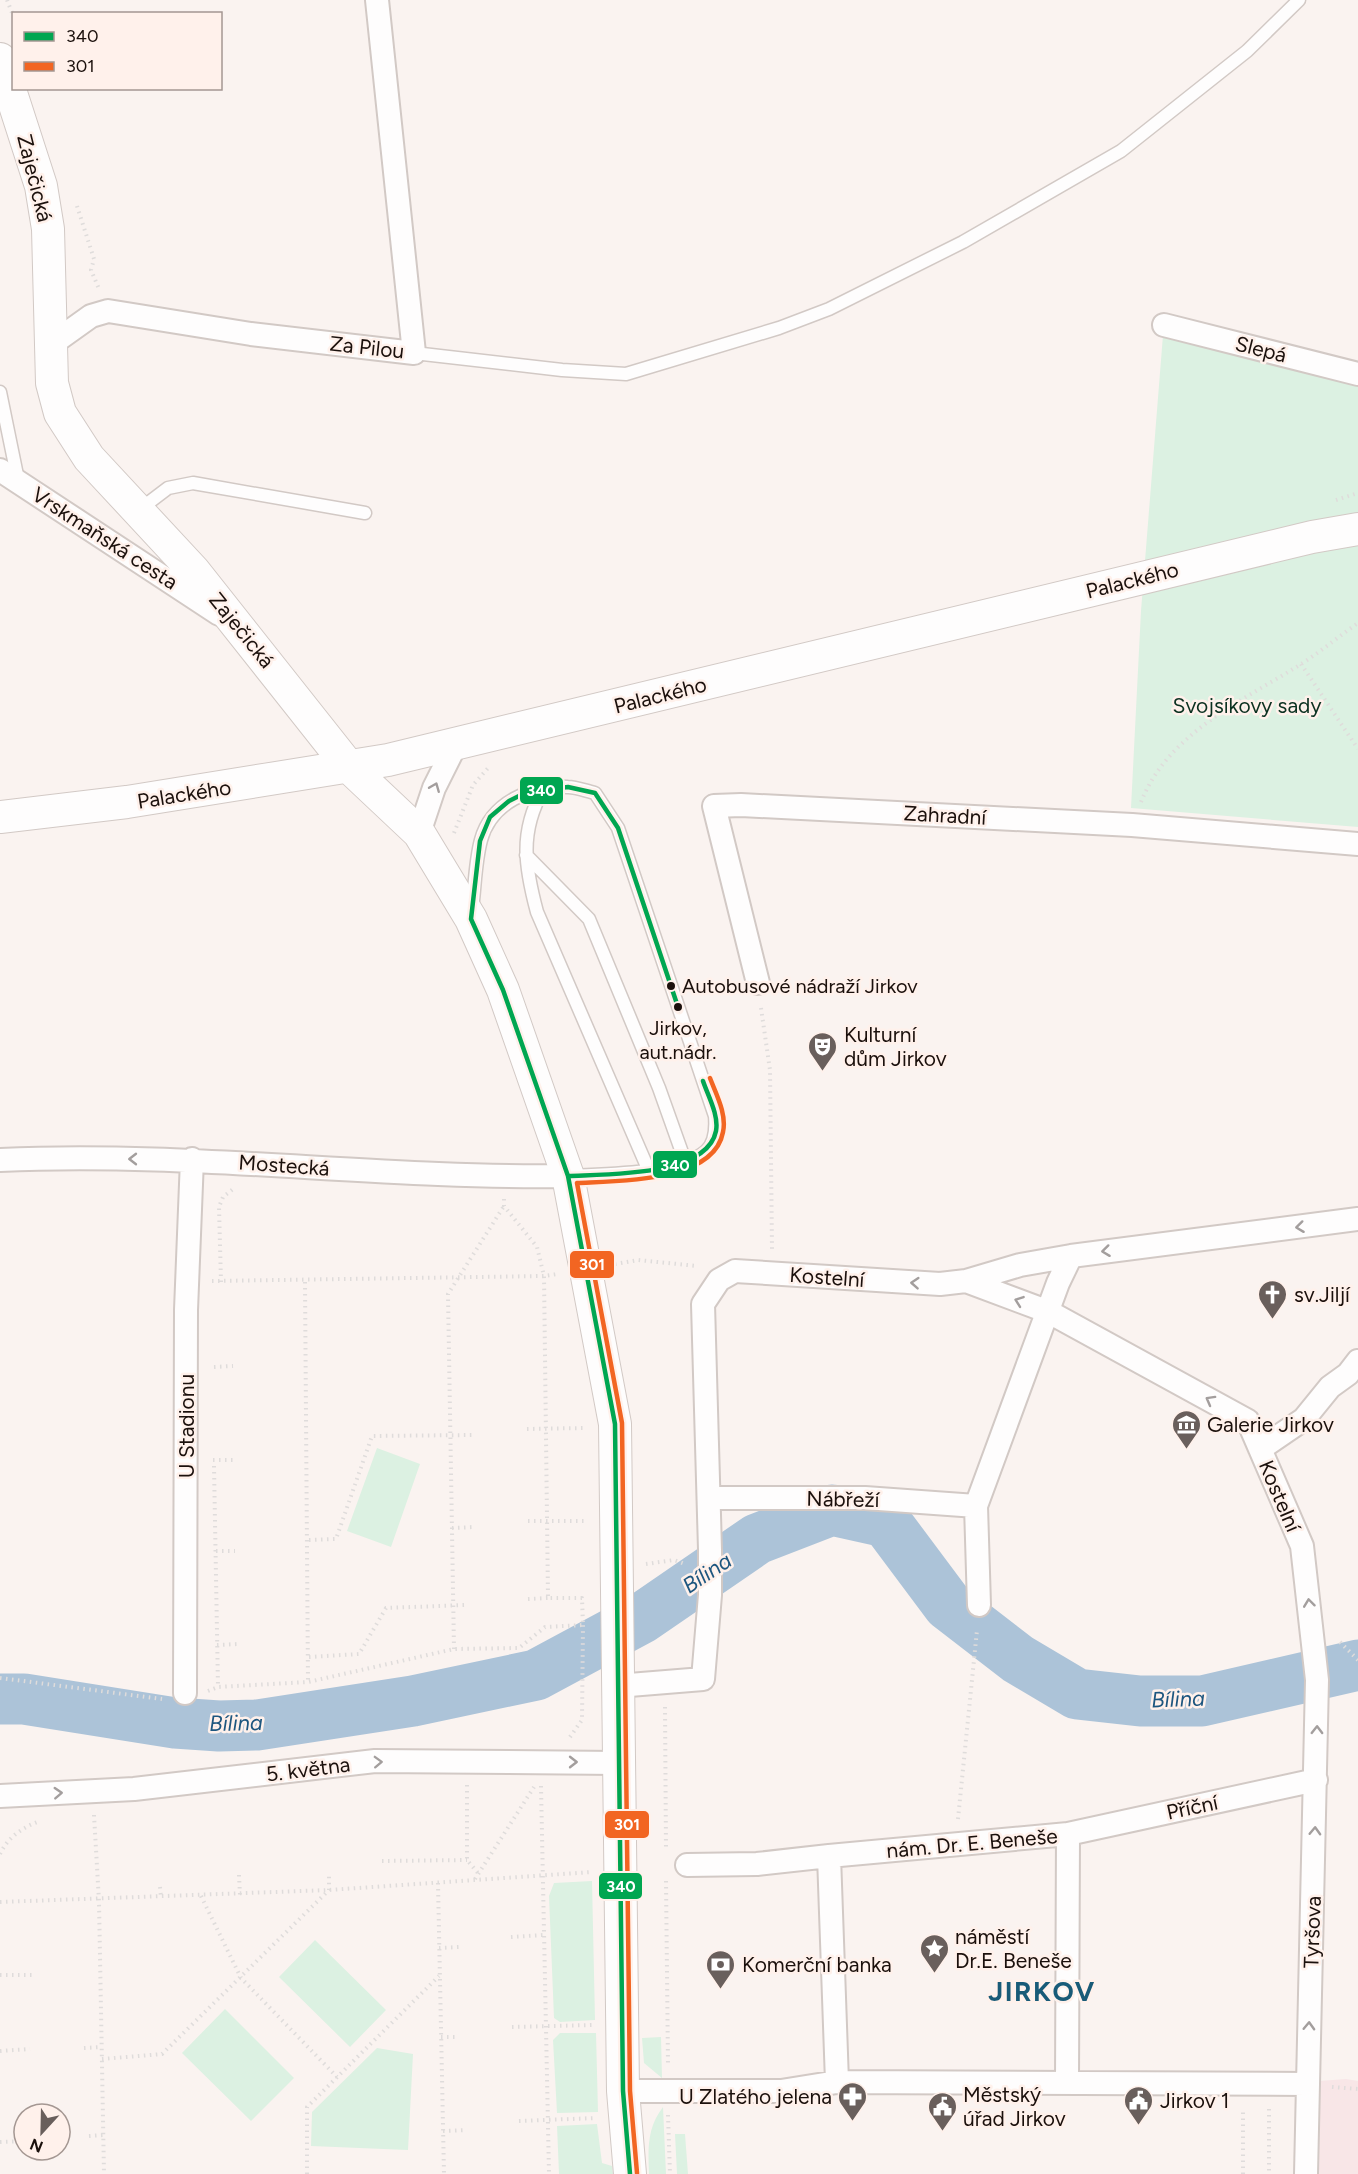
<svg xmlns="http://www.w3.org/2000/svg" width="1358" height="2174" viewBox="0 0 1358 2174" font-family="Figtree,sans-serif">
  <style>
    .commercial { fill: #f8e6e7 }
    .green { fill: #dcf1e2 }
    .lines { fill: none; stroke-linecap: round; stroke-linejoin: round }
    .river { stroke: #acc3d8; stroke-width: 51 }
    .lane-casing { stroke: #d2c9c5; stroke-width: 15 }
    .street-casing { stroke: #d2c9c5; stroke-width: 26 }
    .secondary-casing { stroke: #d2c9c5; stroke-width: 34 }
    .path { stroke: #dfdcdb; stroke-width: 4; stroke-dasharray: 1.5 4.5; stroke-linecap: butt }
    .lane { stroke: #fefdfd; stroke-width: 12 }
    .street { stroke: #fefdfd; stroke-width: 22 }
    .secondary { stroke: #fefdfd; stroke-width: 32 }
    .bus-1-casing { stroke: #fff1eb; stroke-width: 9 }
    .bus-2-casing { stroke: #fff1eb; stroke-width: 9 }
    .bus-1 { stroke: #00a651; stroke-width: 4.5 }
    .bus-2 { stroke: #f26522; stroke-width: 4.5 }
    .oneway { stroke: #a39e9d }
    .bus-dot { fill: #1b100c; stroke: #fff1eb; stroke-width: 2 }
    .labels { text-anchor: middle; dominant-baseline: central; stroke-width: 5; stroke-linejoin: round; paint-order: stroke }
    .bus-label { font-size: 20px; fill: #1b100c; stroke: #fff1eb; text-anchor: start }
    .street-label { font-size: 21px; fill: #1b100c; stroke: #fff1eb }
    .park-label { font-size: 21px; fill: #0b3120; stroke: #fff1eb }
    .poi-label { font-size: 21px; fill: #1b100c; stroke: #fff1eb; text-anchor: start }
    .water-label { font-size: 22px; font-style: italic; fill: #1d567f; stroke: #fff1eb }
    .district-label { font-size: 27px; font-weight: bold; letter-spacing: 1.5px; fill: #195b78; stroke: #fff1eb }
    .line-badge { stroke: #fff1eb; stroke-width: 2 }
    .badge-label { font-size: 16px; text-anchor: middle; font-weight: bold; fill: #fff }
  </style>
  <rect width="100%" height="100%" fill="#faf3f0"/>
  <!-- commercial -->
  <path class="commercial" d="M 1346,2079 L 1358,2081 L 1358,2174 L 1318,2174 L 1319,2081 Z"/>
  <!-- green -->
  <path class="green" d="M 1163,335 L 1358,384 L 1358,827 L 1131,808 L 1141,611 Z
    M 377,1448 L 420,1464 L 391,1547 L 347,1531 Z
    M 592,1881 L 595,2020 L 560,2022 L 554,2018 L 549,1896 L 554,1883 Z
    M 315,1940 L 386,2010 L 350,2047 L 279,1977 Z
    M 225,2009 L 294,2078 L 251,2121 L 182,2053 Z
    M 560,2033 L 596,2033 L 598,2112 L 557,2113 L 553,2040 Z
    M 661,2037 L 662,2078 L 644,2063 L 642,2038 Z
    M 377,2048 L 413,2054 L 408,2150 L 311,2146 L 312,2112 Z
    M 663,2107 L 666,2174 L 649,2174 C 648,2148 647,2128 663,2107 Z
    M 597,2124 L 602,2163 L 612,2166 L 613,2174 L 559,2174 L 557,2126 Z
    M 675,2134 L 685,2134 L 688,2174 L 677,2174 Z"/>
  <g class="lines">
    <!-- river -->
    <path class="river" d="M 0,1699 L 24,1699 L 175,1723 L 219,1726 L 257,1725 L 413,1701 L 536,1675 L 642,1618 L 757,1539 L 832,1510 L 886,1522 L 948,1605 L 1018,1659 L 1077,1694 L 1140,1701 L 1202,1701 L 1358,1665"/>
    <defs>
      <path id="lane" d="M 414,353 L 562,370 L 626,374 L 779,328 L 829,309 L 963,242 L 1121,151 L 1247,51 L 1299,0
        M 0,392 L 18,480
        M 139,510 L 168,488 L 193,483 L 365,513
        M 543,790 C 519,832 525,867 537,912 L 649,1171
        M 526,855 L 589,919 L 659,1088 L 685,1161
        M 472,909 C 475,887 475,862 481,840 C 491,803 530,785 568,787 C 576,787 586,791 595,793 L 618,828 L 715,1116 C 716,1128 716,1142 706,1151 C 679,1175 605,1174 569,1176"/>
      <path id="street" d="M 1164,325 L 1358,374
        M 49,346 L 91,316 L 108,311 L 251,334 L 414,353 L 377,0
        M 0,470 L 219,614
        M 419,833 L 434,788 L 456,744
        M 758,983 L 714,806 L 741,805 L 1132,825 L 1358,844
        M 0,1160 C 190,1151 378,1179 568,1176
        M 966,1281 L 1049,1312 L 1248,1421 L 1302,1546 L 1317,1680 L 1306,2174
        M 1260,1449 L 1304,1419 L 1330,1387 L 1348,1374 L 1358,1361
        M 710,1498 L 865,1498 L 976,1506 L 979,1605
        M 976,1506 L 1058,1283 L 1071,1256
        M 617,1686 L 703,1679 L 710,1595 L 710,1550 L 703,1304 L 719,1280 L 735,1271 L 940,1284 L 966,1281 L 1020,1265 L 1071,1256 L 1358,1219
        M 185,1693 L 186,1310 L 192,1159
        M 0,1796 L 134,1789 L 375,1761 L 618,1763
        M 687,1865 L 757,1864 L 829,1856
        M 837,2082 L 829,1856 L 1068,1834 L 1316,1780
        M 1067,2083 L 1068,1834
        M 623,2091 L 781,2091 L 837,2082 L 1307,2084"/>
      <path id="secondary" d="M 0,59 L 41,186 L 48,229 L 52,383 L 60,413 L 89,458 L 194,571 L 350,768 L 419,833 L 471,919 L 503,990 L 568,1176 L 615,1424 L 623,2091 L 630,2174
        M 0,817 L 127,802 L 388,760 L 1312,537 L 1358,529"/>
    </defs>
    <!-- lane casing -->
    <use href="#lane" class="lane-casing"/>
    <!-- street casing -->
    <use href="#street" class="street-casing"/>
    <!-- secondary casing -->
    <use href="#secondary" class="secondary-casing"/>
    <!-- path -->
    <path class="path" d="M 7,0 L 14,18
      M 77,206 L 94,259 L 91,270 L 99,289
      M 1336,500 L 1358,493
      M 1301,664 L 1358,749
      M 1141,802 C 1168,734 1240,702 1298,666 C 1319,653 1338,637 1358,623
      M 454,833 L 473,785 L 489,767
      M 761,1008 L 770,1070 L 772,1249
      M 615,1264 L 638,1260 L 697,1266
      M 212,1281 L 544,1276 L 537,1247 L 504,1206 L 504,1199
      M 221,1282 L 219,1207 L 223,1197 L 233,1189
      M 305,1282 L 308,1682
      M 214,1367 L 233,1366
      M 527,1429 L 584,1428
      M 213,1460 L 234,1460
      M 214,1466 L 218,1687
      M 528,1521 L 584,1521
      M 452,1528 L 474,1527
      M 309,1540 L 336,1539 L 372,1436 L 473,1435
      M 216,1551 L 235,1551
      M 646,1564 L 674,1560 L 685,1564
      M 528,1599 L 548,1598
      M 1340,1642 L 1358,1660
      M 217,1645 L 238,1644
      M 454,1649 L 448,1294 L 504,1206
      M 309,1657 L 359,1654 L 386,1608 L 465,1605
      M 0,1678 L 162,1699
      M 208,1691 L 218,1687 L 308,1682 L 454,1649 L 519,1648 L 545,1627 L 583,1625 L 582,1598 L 548,1598 L 544,1276 L 558,1274
      M 665,1707 L 666,1849
      M 570,1737 L 582,1720 L 583,1625
      M 467,1785 L 467,1860 L 478,1873
      M 541,1786 L 549,2174
      M 94,1815 L 99,1901 L 104,2174
      M 958,1819 L 977,1630
      M 0,1854 C 8,1837 23,1827 40,1821
      M 382,1861 L 467,1860
      M 239,1875 L 240,1895
      M 475,1879 L 534,1787
      M 666,1881 L 668,2065
      M 438,1883 L 444,2174
      M 160,1887 L 161,1898
      M 201,1896 L 241,1978 L 337,2077
      M 0,1902 L 329,1890 L 592,1872
      M 511,1937 L 543,1935
      M 439,1948 L 459,1947
      M 0,1975 L 32,1975
      M 512,2027 L 592,2025
      M 441,2037 L 459,2037
      M 84,2048 L 101,2047
      M 0,2051 L 30,2049
      M 102,2059 L 162,2054 L 329,1890 L 329,1874
      M 1332,2087 L 1358,2089
      M 1269,2109 L 1269,2174
      M 668,2115 L 670,2174
      M 519,2121 L 596,2118
      M 443,2131 L 466,2130
      M 89,2136 L 103,2135
      M 0,2142 L 24,2141
      M 307,2174 L 307,2107 L 439,1976
      M 1243,2174 L 1243,2109"/>
    <!-- lane -->
    <use href="#lane" class="lane"/>
    <!-- street -->
    <use href="#street" class="street"/>
    <!-- secondary -->
    <use href="#secondary" class="secondary"/>
    <defs>
      <path id="bus-1" d="M 568,1176 C 605,1174 707,1177 716,1131 C 719,1115 708,1096 703,1081
        M 630,2174 L 623,2091 L 615,1424 L 568,1176 L 503,990 L 471,919 L 480,841 L 490,817 L 509,801 L 527,792 L 568,787 L 595,793 L 618,828 L 679,1010"/>
      <path id="bus-2" d="M 637,2173 L 630,2091 L 622,1423 L 577,1183 C 617,1181 714,1183 723,1132 C 727,1114 716,1094 710,1078"/>
    </defs>
    <!-- bus-1 casing -->
    <use href="#bus-1" class="bus-1-casing"/>
    <!-- bus-2 casing -->
    <use href="#bus-2" class="bus-2-casing"/>
    <!-- bus-1 -->
    <use href="#bus-1" class="bus-1"/>
    <!-- bus-2 -->
    <use href="#bus-2" class="bus-2"/>
  </g>
  <!-- one-way arrows -->
  <defs><path id="oneway-chevron" d="M-2-3.5L2.5 0L-2 3.5" fill="none" stroke-width="1.6" stroke-linecap="round" stroke-linejoin="round" transform="scale(1.5)"/></defs>
  <g class="oneway">
    <use href="#oneway-chevron" transform="translate(435 787) rotate(-68)"/>
    <use href="#oneway-chevron" transform="translate(133 1159) rotate(-180)"/>
    <use href="#oneway-chevron" transform="translate(1300 1227) rotate(173)"/>
    <use href="#oneway-chevron" transform="translate(1106 1251) rotate(173)"/>
    <use href="#oneway-chevron" transform="translate(915 1283) rotate(-176)"/>
    <use href="#oneway-chevron" transform="translate(1019 1301) rotate(-160)"/>
    <use href="#oneway-chevron" transform="translate(1210 1400) rotate(-151)"/>
    <use href="#oneway-chevron" transform="translate(1309 1603) rotate(-97)"/>
    <use href="#oneway-chevron" transform="translate(1317 1730) rotate(-89)"/>
    <use href="#oneway-chevron" transform="translate(378 1762) rotate(-2)"/>
    <use href="#oneway-chevron" transform="translate(573 1762)"/>
    <use href="#oneway-chevron" transform="translate(58 1793) rotate(-3)"/>
    <use href="#oneway-chevron" transform="translate(1315 1831) rotate(-88)"/>
    <use href="#oneway-chevron" transform="translate(1309 2026) rotate(-88)"/>
  </g>
  <!-- icons -->
  <defs>
    <symbol id="theatre-pin" viewBox="-11 -11 22 30"><path d="M0 17L-7.5 6A9.5 9.5 0 1 1 7.5 6Z" fill="#695f5c" stroke="#fff1eb"/><path d="M-5-5.5Q0-4 5-5.5V0Q5 5 0 6Q-5 5-5 0ZM-3.3-2.5H-1v1.5H-3.3ZM1-2.5H3.3v1.5H1ZM-2.8 1Q0 5.5 2.8 1Z" fill="#fff"/></symbol>
    <symbol id="church-pin" viewBox="-11 -11 22 30"><path d="M0 17L-7.5 6A9.5 9.5 0 1 1 7.5 6Z" fill="#695f5c" stroke="#fff1eb"/><path d="M-1.2-6h2.4v3.5h3.3v2.4h-3.3V6h-2.4V-.1h-3.3v-2.4h3.3Z" fill="#fff"/></symbol>
    <symbol id="museum-pin" viewBox="-11 -11 22 30"><path d="M0 17L-7.5 6A9.5 9.5 0 1 1 7.5 6Z" fill="#695f5c" stroke="#fff1eb"/><path d="M0-6L6-3V-2H-6V-3ZM-5-1h2V3h-2ZM-1-1h2V3h-2ZM3-1h2V3H3ZM-6 4H6V6H-6Z" fill="#fff"/></symbol>
    <symbol id="sight-pin" viewBox="-11 -11 22 30"><path d="M0 17L-7.5 6A9.5 9.5 0 1 1 7.5 6Z" fill="#695f5c" stroke="#fff1eb"/><path d="M0-6L1.8-2.2L6-1.7L2.9 1.2L3.7 5.4L0 3.3L-3.7 5.4L-2.9 1.2L-6-1.7L-1.8-2.2Z" fill="#fff"/></symbol>
    <symbol id="bank-pin" viewBox="-11 -11 22 30"><path d="M0 17L-7.5 6A9.5 9.5 0 1 1 7.5 6Z" fill="#695f5c" stroke="#fff1eb"/><path d="M-6-4H6V4H-6ZM0-2.3a2.3 2.3 0 1 0 0 4.6a2.3 2.3 0 1 0 0-4.6Z" fill="#fff"/></symbol>
    <symbol id="pharmacy-pin" viewBox="-11 -11 22 30"><path d="M0 17L-7.5 6A9.5 9.5 0 1 1 7.5 6Z" fill="#695f5c" stroke="#fff1eb"/><path d="M-2-6h4v4h4v4h-4v4h-4v-4h-4v-4h4Z" fill="#fff"/></symbol>
    <symbol id="civic-pin" viewBox="-11 -11 22 30"><path d="M0 17L-7.5 6A9.5 9.5 0 1 1 7.5 6Z" fill="#695f5c" stroke="#fff1eb"/><path d="M-.6-6.5H3V-4.5H.6V-3L4-1V1h2V6H-6V1h2V-1L-.6-3ZM-1.2 2.5V6h2.4V2.5Z" fill="#fff"/></symbol>
  </defs>
  <g fill-rule="evenodd">
    <use href="#theatre-pin" x="806" y="1030" width="33" height="45"/>
    <use href="#church-pin" x="1256" y="1278" width="33" height="45"/>
    <use href="#museum-pin" x="1170" y="1408" width="33" height="45"/>
    <use href="#sight-pin" x="918" y="1932" width="33" height="45"/>
    <use href="#bank-pin" x="704" y="1948" width="33" height="45"/>
    <use href="#pharmacy-pin" x="836" y="2080" width="33" height="45"/>
    <use href="#civic-pin" x="1122" y="2084" width="33" height="45"/>
    <use href="#civic-pin" x="926" y="2090" width="33" height="45"/>
  </g>
  <!-- markers -->
  <g class="bus-dot">
    <circle cx="671" cy="986" r="5"/>
    <circle cx="678" cy="1007" r="5"/>
  </g>
  <g class="labels">
    <!-- bus labels -->
    <g class="bus-label">
      <text x="682" y="986">Autobusové nádraží Jirkov</text>
      <text x="678" y="1028" text-anchor="middle">Jirkov,<tspan x="678" dy="24">aut.nádr.</tspan></text>
    </g>
    <!-- street labels -->
    <g class="street-label">
      <text transform="translate(35 178) rotate(76)">Zaječická</text>
      <text transform="translate(367 347) rotate(6)">Za Pilou</text>
      <text transform="translate(1261 349) rotate(14)">Slepá</text>
      <text transform="translate(105 538) rotate(33)">Vrskmaňská cesta</text>
      <text transform="translate(1132 580) rotate(-14)">Palackého</text>
      <text transform="translate(242 630) rotate(51)">Zaječická</text>
      <text transform="translate(660 695) rotate(-14)">Palackého</text>
      <text transform="translate(184 794) rotate(-9)">Palackého</text>
      <text transform="translate(945 815) rotate(3)">Zahradní</text>
      <text transform="translate(284 1165) rotate(4)">Mostecká</text>
      <text transform="translate(827 1277) rotate(4)">Kostelní</text>
      <text transform="translate(186 1426) rotate(-90)">U Stadionu</text>
      <text transform="translate(1280 1496) rotate(67)">Kostelní</text>
      <text transform="translate(843 1499) rotate(1)">Nábřeží</text>
      <text transform="translate(308 1769) rotate(-7)">5. května</text>
      <text transform="translate(1192 1807) rotate(-12)">Příční</text>
      <text transform="translate(972 1843) rotate(-5)">nám. Dr. E. Beneše</text>
      <text transform="translate(1312 1932) rotate(-88)">Tyršova</text>
    </g>
    <!-- park labels -->
    <g class="park-label">
      <text x="1247" y="705">Svojsíkovy sady</text>
    </g>
    <!-- poi labels -->
    <g class="poi-label">
      <text x="844" y="1034">Kulturní<tspan x="844" dy="24">dům Jirkov</tspan></text>
      <text x="1294" y="1294">sv.Jiljí</text>
      <text x="1207" y="1424">Galerie Jirkov</text>
      <text x="955" y="1936">náměstí<tspan x="955" dy="24">Dr.E. Beneše</tspan></text>
      <text x="742" y="1964">Komerční banka</text>
      <text x="963" y="2094">Městský<tspan x="963" dy="24">úřad Jirkov</tspan></text>
      <text x="832" y="2096" text-anchor="end">U Zlatého jelena</text>
      <text x="1160" y="2100">Jirkov 1</text>
    </g>
    <!-- water labels -->
    <g class="water-label">
      <text transform="translate(707 1573) rotate(-34)">Bílina</text>
      <text transform="translate(1178 1699) rotate(-2)">Bílina</text>
      <text transform="translate(236 1723) rotate(-1)">Bílina</text>
    </g>
    <!-- district labels -->
    <g class="district-label">
      <text x="1042" y="1991">JIRKOV</text>
    </g>
  </g>
  <g class="line-badge">
    <rect x="519" y="776" width="45" height="29" rx="6" fill="#00a651"/>
    <rect x="652" y="1150" width="46" height="29" rx="6" fill="#00a651"/>
    <rect x="569" y="1250" width="46" height="29" rx="6" fill="#f26522"/>
    <rect x="604" y="1810" width="46" height="29" rx="6" fill="#f26522"/>
    <rect x="598" y="1872" width="45" height="28" rx="6" fill="#00a651"/>
  </g>
  <g class="badge-label">
    <text x="541" y="796">340</text>
    <text x="675" y="1171">340</text>
    <text x="592" y="1270">301</text>
    <text x="627" y="1830">301</text>
    <text x="621" y="1892">340</text>
  </g>
  <!-- legend -->
  <rect x="12" y="12" width="210" height="78" fill="#fff1eb" stroke="#a49792" stroke-width="1.5"/>
  <rect x="24" y="32" width="30" height="9" fill="#00a651" stroke="#a49792" stroke-width="1.5"/>
  <text x="66" y="42" font-size="18" fill="#1b100c">340</text>
  <rect x="24" y="62" width="30" height="9" fill="#f26522" stroke="#a49792" stroke-width="1.5"/>
  <text x="66" y="72" font-size="18" fill="#1b100c">301</text>
  <!-- north arrow -->
  <g transform="translate(42 2132) rotate(202)"><circle r="28" fill="#fff1eb" stroke="#a49792" stroke-width="1.5"/>
  <path d="M0-4.5L10 22L0 15L-10 22Z" fill="#695f5c"/>
  <text y="-9" font-size="16" font-weight="bold" text-anchor="middle" fill="#1b100c">N</text>
  </g>
</svg>
